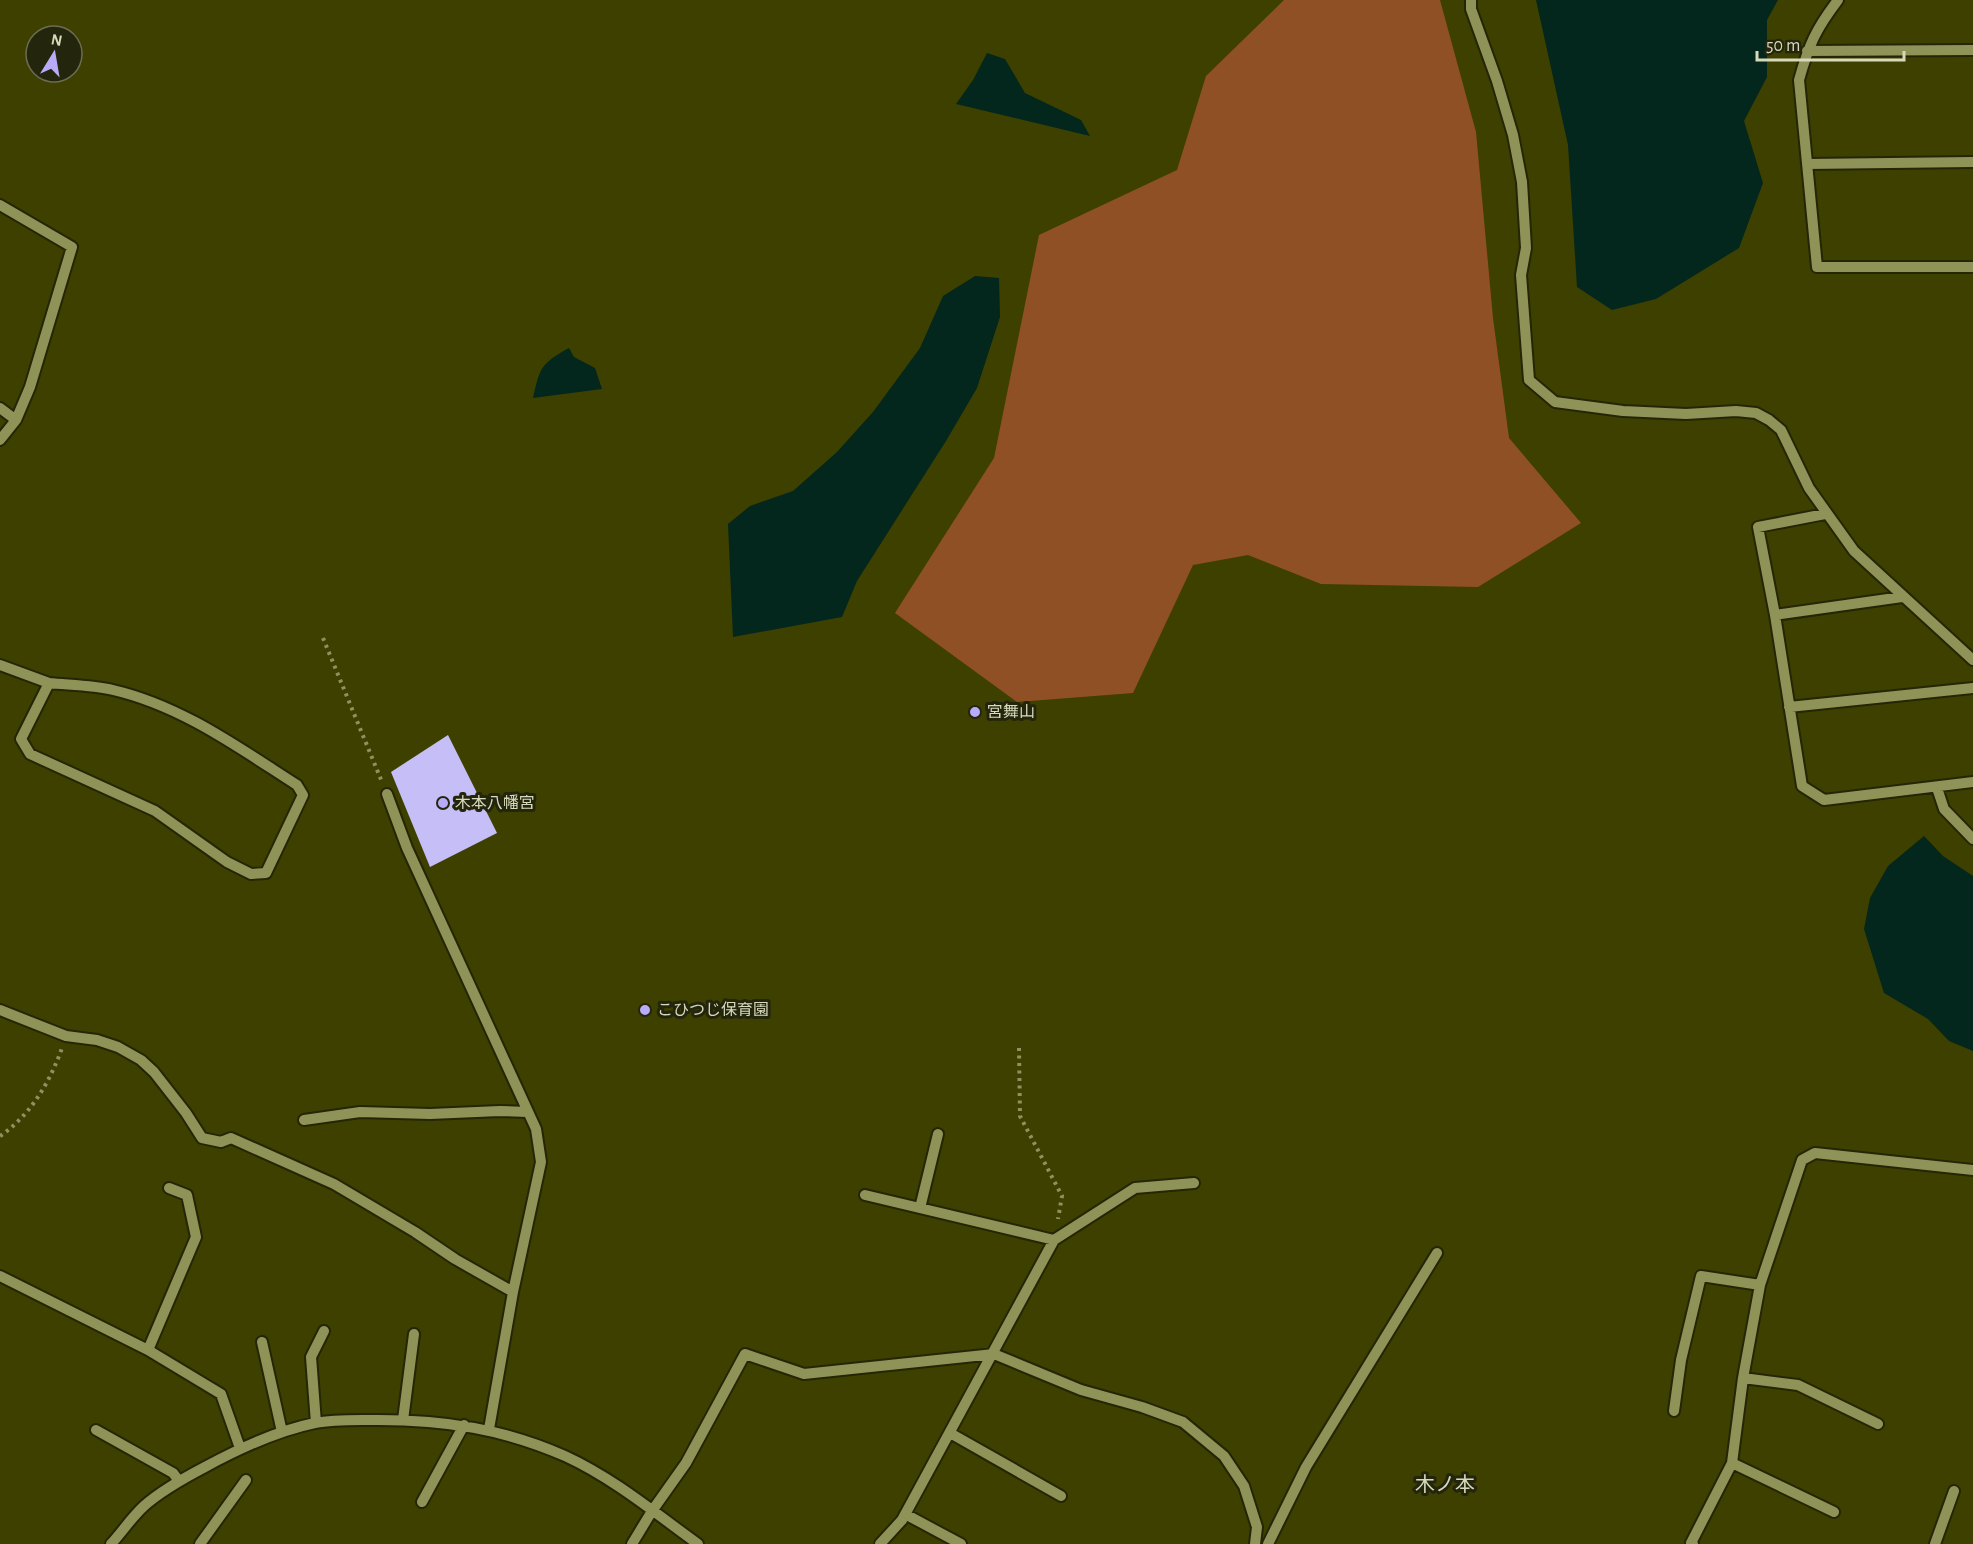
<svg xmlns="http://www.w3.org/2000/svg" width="1973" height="1544" viewBox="0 0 1973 1544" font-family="'Alegreya Sans','Noto Sans JP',sans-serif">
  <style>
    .green { fill: #905026 }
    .water { fill: #03261d }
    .building { fill: #c6bef7 }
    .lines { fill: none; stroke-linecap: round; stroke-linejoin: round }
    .minor-casing { stroke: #242606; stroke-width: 14 }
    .path { stroke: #8f9163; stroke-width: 4; stroke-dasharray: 3 4.5; stroke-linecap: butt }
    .minor { stroke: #8f9358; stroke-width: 10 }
    .poi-dot { fill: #b8abf7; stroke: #24250d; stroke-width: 2 }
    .labels { text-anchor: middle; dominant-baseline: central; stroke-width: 6; stroke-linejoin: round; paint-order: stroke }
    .poi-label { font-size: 16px; fill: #d7d9bb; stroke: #24250d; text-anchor: start }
    .quarter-label { font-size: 20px; fill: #d7d9bb; stroke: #24250d }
  </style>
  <rect width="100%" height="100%" fill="#3e4000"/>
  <!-- green -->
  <path class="green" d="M 1284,0 L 1440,0 L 1476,132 L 1493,318 L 1509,438 L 1581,523 L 1478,587 L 1321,584 L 1248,555 L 1193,565 L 1133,693 L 1017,702 L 895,613 L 994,458 L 1039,235 L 1177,170 L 1206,76 Z"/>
  <!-- water -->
  <path class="water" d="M 1536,0 L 1778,0 L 1767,20 L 1767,77 L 1744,121 L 1763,183 L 1739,248 L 1656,299 L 1612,310 L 1577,287 L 1568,145 Z
    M 987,53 L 1005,59 L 1025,93 L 1081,120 L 1090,136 L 956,104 L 973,80 Z
    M 975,276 L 999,278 L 1000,317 L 977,388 L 946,441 L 857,581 L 842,617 L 733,637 L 728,524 L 750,506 L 793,491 L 837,452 L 873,412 L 920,348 L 943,296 Z
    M 569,348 L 574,357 L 595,368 L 602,389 L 533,398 C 540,368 540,364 569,348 Z
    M 1924,836 L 1943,856 L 1973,876 L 1973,1051 L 1949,1041 L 1928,1019 L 1884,993 L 1864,929 L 1870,898 L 1888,866 Z"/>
  <!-- building -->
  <path class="building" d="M 448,735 L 497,833 L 430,867 L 391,772 Z"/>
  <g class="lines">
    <defs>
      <path id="minor" d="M 1471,0 L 1471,9 L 1497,81 L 1513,135 L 1522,182 L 1526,248 L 1521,275 L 1529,380 L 1555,402 L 1623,411 L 1686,414 L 1736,411 L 1756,413 L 1769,420 L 1781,430 L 1809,488 L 1854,551 L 1973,660
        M 1838,0 C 1816,29 1809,44 1799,80 L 1817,267 L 1973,267
        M 1807,51 L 1973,50
        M 1807,164 L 1973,162
        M 0,205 L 72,247 L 30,387 L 16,420 L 0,440
        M 0,408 L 16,420
        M 1825,514 L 1758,527 L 1775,615 L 1802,786 L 1824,800 L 1973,782
        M 1775,615 L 1902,597
        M 0,665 L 49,683 L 21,739 L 30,754 L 155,811 L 227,862 L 251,874 L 266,873 L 303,795 L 297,785 C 239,748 182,706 113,690 C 93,685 69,685 49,683
        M 1789,707 L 1973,688
        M 1937,788 L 1944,809 L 1973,839
        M 387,794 L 407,848 L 536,1129 L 541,1162 L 513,1292 L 489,1429
        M 0,1010 L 66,1036 L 97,1040 L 118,1047 L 141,1060 L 154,1072 L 186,1113 L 202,1138 L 221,1142 L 231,1138 L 334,1184 L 415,1232 L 455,1259 L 513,1292
        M 304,1120 L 360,1112 L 430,1114 L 500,1111 L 527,1112
        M 865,1195 L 1054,1240 L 1135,1188 L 1194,1183
        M 920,1208 L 938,1134
        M 0,1276 L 148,1350 L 221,1394 L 240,1448
        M 1760,1285 L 1802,1160 L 1815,1153 L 1973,1170
        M 262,1342 L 282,1432
        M 148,1350 L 196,1237 L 187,1195 L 169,1188
        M 1674,1411 L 1681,1360 L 1701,1276 L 1760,1285 L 1743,1378
        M 403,1420 L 414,1334
        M 316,1423 L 311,1357 L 324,1331
        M 96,1430 L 173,1473 L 179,1481
        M 950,1433 L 1061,1496
        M 1732,1463 L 1834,1512
        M 422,1502 L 464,1425
        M 905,1514 L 961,1544
        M 111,1544 C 122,1532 132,1517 144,1506 C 162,1490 184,1478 205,1467 C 240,1448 276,1431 315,1423 C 335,1419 358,1420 378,1420 C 446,1420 503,1429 565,1456 C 613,1478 655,1513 698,1544
        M 200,1544 L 246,1480
        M 632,1544 L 652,1511 L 686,1463 L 745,1354 L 804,1374 L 994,1354 L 1081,1390 L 1142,1407 L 1183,1422 L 1224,1456 L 1244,1486 L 1257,1527 L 1255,1544
        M 880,1544 L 902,1520 L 1054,1240
        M 1268,1544 L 1306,1467 L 1437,1253
        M 1693,1544 L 1691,1543 L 1732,1463 L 1743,1378 L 1798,1385 L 1878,1424
        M 1935,1544 L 1954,1491"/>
    </defs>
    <!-- minor casing -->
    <use href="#minor" class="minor-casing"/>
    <!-- path -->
    <path class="path" d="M 323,638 L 382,782
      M 1019,1048 L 1020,1116 L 1062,1196 L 1058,1219
      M 0,1136 C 30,1116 50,1082 62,1048"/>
    <!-- minor -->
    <use href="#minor" class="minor"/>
  </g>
  <!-- markers -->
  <g class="poi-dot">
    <circle cx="975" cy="712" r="6"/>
    <circle cx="443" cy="803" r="6"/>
    <circle cx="645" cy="1010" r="6"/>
  </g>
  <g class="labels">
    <!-- poi labels -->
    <g class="poi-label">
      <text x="987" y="712">宮舞山</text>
      <text x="455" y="803">木本八幡宮</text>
      <text x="657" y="1010">こひつじ保育園</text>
    </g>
    <!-- quarter labels -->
    <g class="quarter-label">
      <text x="1445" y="1485">木ノ本</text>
    </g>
  </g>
  <!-- north arrow -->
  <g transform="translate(54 54) rotate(11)"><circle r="28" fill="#24250d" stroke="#6c6d53" stroke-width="1.5"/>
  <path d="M0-4.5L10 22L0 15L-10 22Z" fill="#b8abf7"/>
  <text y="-9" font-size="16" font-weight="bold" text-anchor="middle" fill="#d7d9bb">N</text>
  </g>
  <!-- scale -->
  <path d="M1757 51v9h147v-9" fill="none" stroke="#d7d9bb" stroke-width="3"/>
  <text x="1766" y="51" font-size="18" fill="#d7d9bb" stroke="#24250d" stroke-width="4.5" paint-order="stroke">50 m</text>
</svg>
